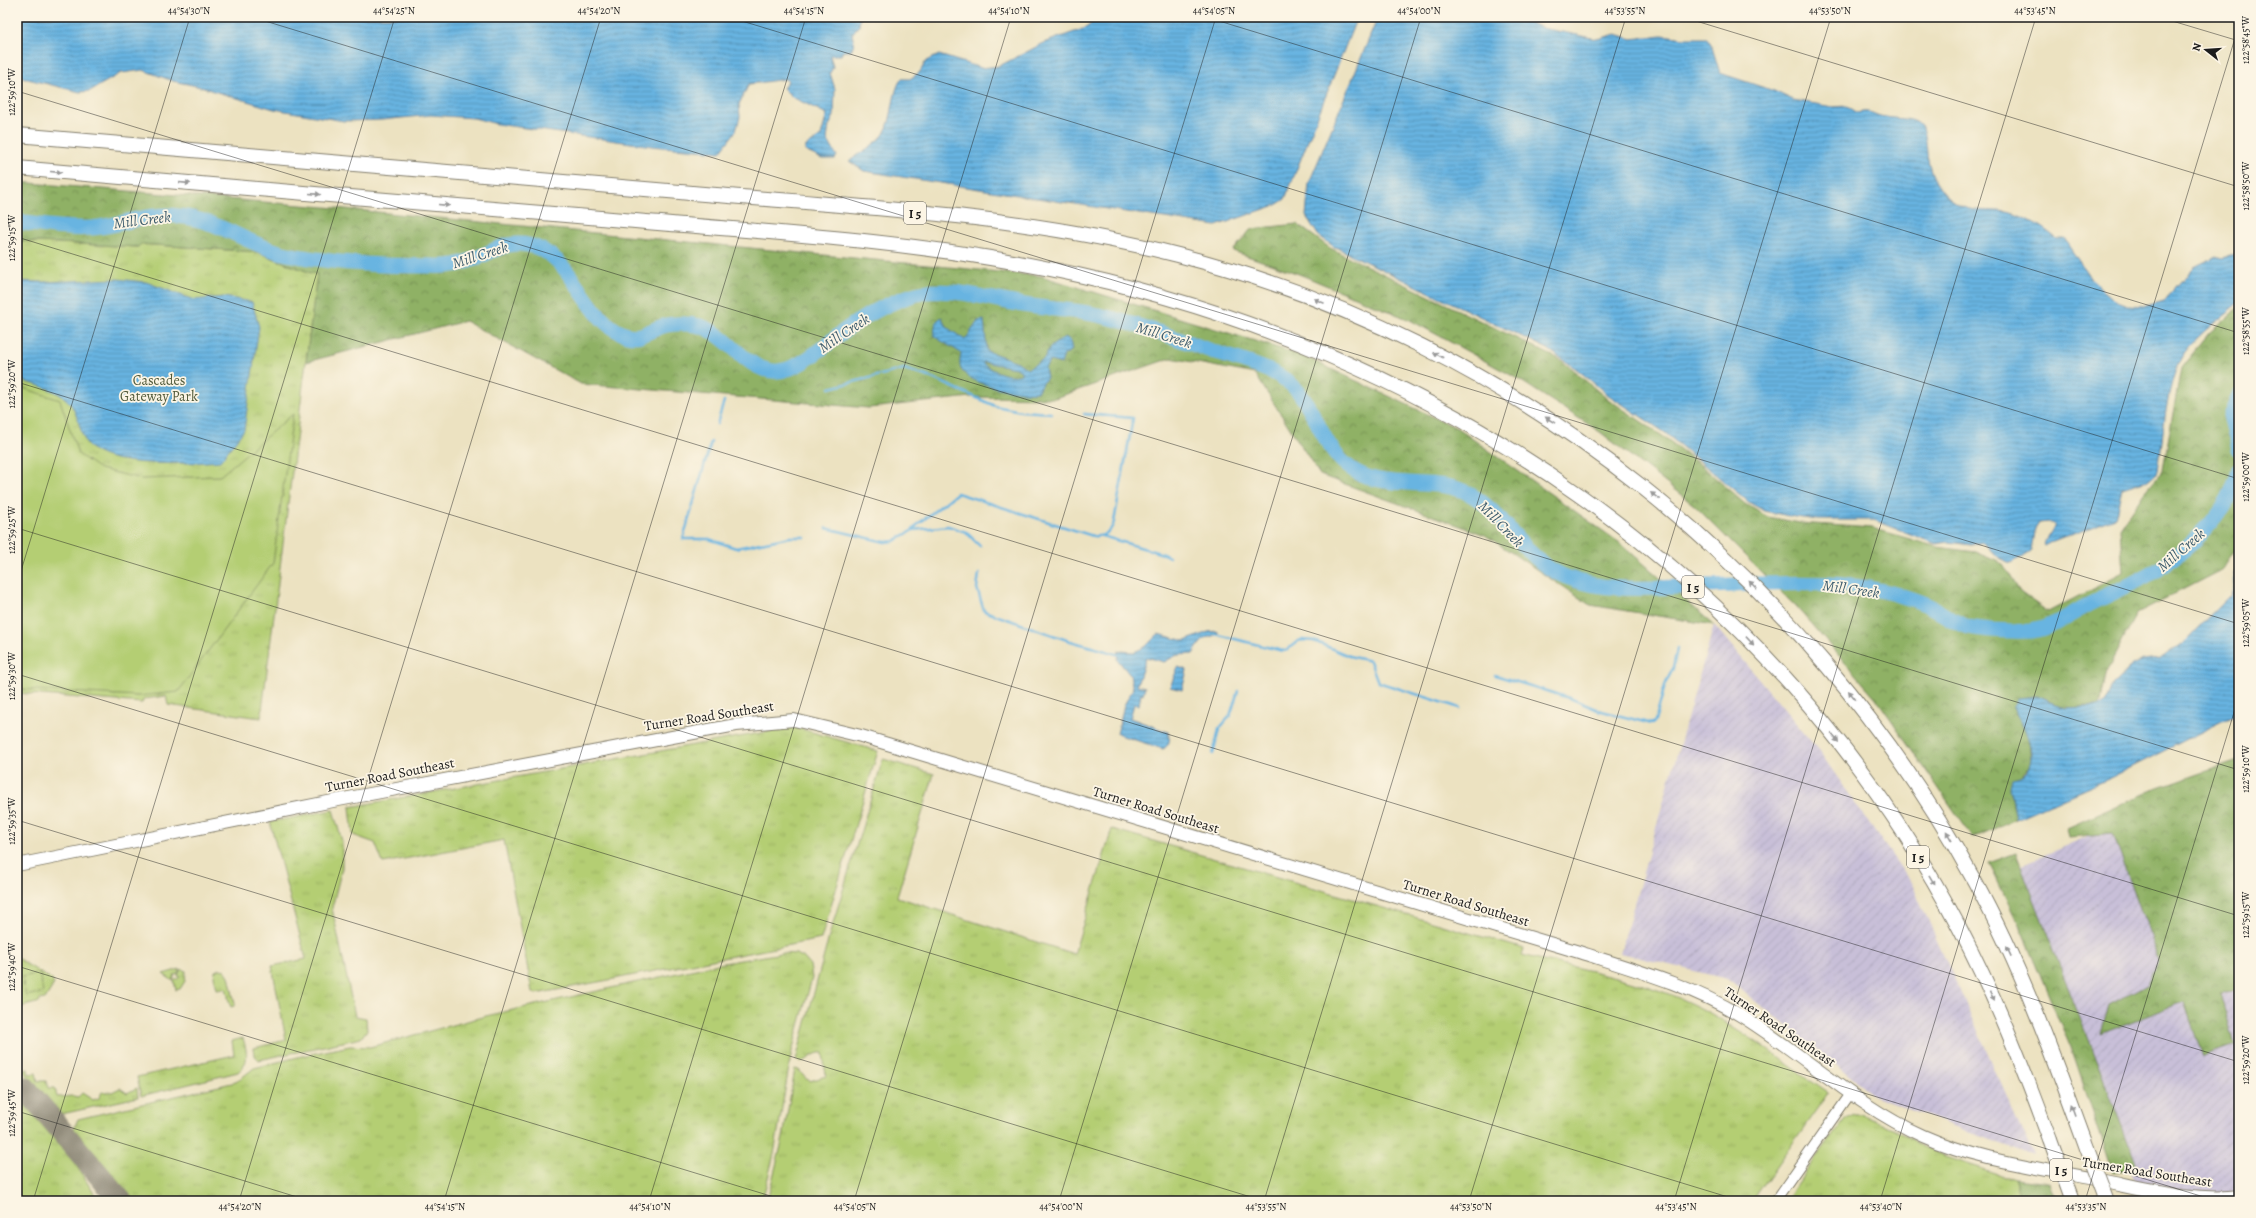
<svg xmlns="http://www.w3.org/2000/svg" width="2256" height="1218" viewBox="0 0 2256 1218" font-family="Alegreya,serif">
  <style>
    .industrial { fill: url(#industrial-furrows) }
    .grass { fill: url(#grass-tufts); stroke: #687548 }
    .forest { fill: url(#forest-crowns); stroke: #566640 }
    .garden { fill: #b4ce73; stroke: #687548 }
    .water { fill: url(#water-rules); stroke: #42687e; fill-rule: evenodd }
    .lines { fill: none; stroke-linecap: round; stroke-linejoin: round }
    .stream { stroke: #68b4e1; stroke-width: 2.5 }
    .river { stroke: #68b4e1; stroke-width: 15 }
    .taxiway { stroke: #847f6e; stroke-width: 23 }
    .minor-casing { stroke: #847f6e; stroke-width: 11 }
    .major-casing { stroke: #847f6e; stroke-width: 14 }
    .highway-casing { stroke: #847f6e; stroke-width: 16 }
    .minor { stroke: #fff; stroke-width: 9 }
    .major { stroke: #fff; stroke-width: 12 }
    .highway { stroke: #fff; stroke-width: 14 }
    .highway-bridge-casing { stroke: #847f6e; stroke-width: 16; stroke-linecap: butt }
    .highway-bridge { stroke: #fff; stroke-width: 14 }
    .oneway { fill: #999 }
    .ticks { fill: none; stroke: #1c1c1c; stroke-width: 1; stroke-opacity: 0.45 }
    .labels { text-anchor: middle; dominant-baseline: central; stroke-width: 3.5; stroke-linejoin: round; paint-order: stroke }
    .shield { fill: #fcf5e5; stroke: #5f5d58; stroke-width: 1 }
    .shield-label { font-size: 13px; font-weight: bold; fill: #1c1c1c }
    .park-label { font-size: 14px; fill: #515a3a; stroke: #fcf5e5 }
    .street-label { font-size: 14px; fill: #1c1c1c; stroke: #fcf5e5 }
    .water-label { font-size: 15px; font-style: italic; fill: #3a596b; stroke: #fcf5e5 }
    .neatline { fill: none; stroke: #1c1c1c; stroke-width: 1.5 }
    .ticks-label { font-size: 10px; text-anchor: middle; fill: #1c1c1c }
  </style>
  <defs>
    <pattern id="industrial-furrows" width="10" height="10" patternUnits="userSpaceOnUse"><rect width="10" height="10" fill="#c8bfd8"/><path d="M-1 1l2-2M0 10L10 0M9 11l2-2" fill="none" stroke="#aba4b9"/></pattern>
    <pattern id="grass-tufts" width="24" height="20" patternUnits="userSpaceOnUse"><rect width="24" height="20" fill="#b4ce73"/><path d="M3 7l-1-3M5 7V3M7 7l1-3M15 17l-1-3M17 17v-4M19 17l1-3" fill="none" stroke="#9ab063"/></pattern>
    <pattern id="forest-crowns" width="20" height="18" patternUnits="userSpaceOnUse"><rect width="20" height="18" fill="#8fb165"/><path d="M2 6a3 3 0 1 1 6 0M12 15a3 3 0 1 1 6 0" fill="none" stroke="#748f52"/></pattern>
    <pattern id="water-rules" width="6" height="5" patternUnits="userSpaceOnUse"><rect width="6" height="5" fill="#68b4e1"/><path d="M0 2.5h6" fill="none" stroke="#5592b6"/></pattern>
  </defs>
  <rect width="100%" height="100%" fill="#fcf5e5"/>
  <filter id="ink" filterUnits="userSpaceOnUse"><feTurbulence type="fractalNoise" baseFrequency=".025" numOctaves="2"/><feDisplacementMap in="SourceGraphic" scale="8" xChannelSelector="R" yChannelSelector="G"/><feConvolveMatrix kernelMatrix="1 2 1 2 8 2 1 2 1" color-interpolation-filters="sRGB"/></filter>
  <filter id="wash" filterUnits="userSpaceOnUse"><feTurbulence type="fractalNoise" baseFrequency=".012" numOctaves="4" result="noise"/><feDisplacementMap in="SourceGraphic" scale="16" xChannelSelector="R" yChannelSelector="G"/><feGaussianBlur stdDeviation="0.9" result="paint"/><feColorMatrix in="noise" values="0 0 0 0 0 0 0 0 0 0 0 0 0 0 0 0 0 1.4 0 .05"/><feComposite in="paint" operator="in"/></filter>
  <g filter="url(#wash)">
    <rect width="100%" height="100%" fill="#ece2c1"/>
    <!-- industrial -->
    <path class="industrial" d="M 1714,625 L 1819,751 L 1912,884 L 2034,1156 L 1878,1098 L 1727,979 L 1620,953 Z
      M 2239,770 L 2239,1201 L 2142,1201 L 2019,866 Z"/>
    <!-- grass -->
    <path class="grass" d="M 17,241 L 138,247 L 141,244 L 257,252 L 311,273 L 317,274 L 261,718 L 168,705 L 166,696 L 144,699 L 142,703 L 17,693 Z
      M 794,727 L 878,751 L 821,939 L 536,994 L 532,992 L 504,840 L 383,863 L 375,843 L 353,835 L 350,807 Z
      M 883,759 L 934,774 L 897,897 L 1074,954 L 1112,829 L 1524,949 L 1522,955 C 1570,967 1619,975 1666,993 C 1726,1015 1776,1057 1828,1093 L 1752,1201 L 767,1201 L 783,1138 L 795,1069 L 799,1070 L 805,1078 L 810,1081 L 826,1076 L 823,1053 C 812,1051 806,1066 796,1060 L 830,933 Z
      M 333,810 L 342,841 L 342,868 L 332,908 L 355,1016 L 366,1018 L 367,1030 L 361,1038 L 259,1060 L 255,1056 L 254,1048 L 286,1040 L 272,966 L 306,959 L 270,822 Z
      M 782,953 L 796,954 L 803,957 L 810,965 L 812,978 L 791,1055 L 774,1154 L 762,1201 L 134,1201 L 73,1130 L 78,1119 L 236,1082 L 254,1068 L 306,1055 L 350,1046 L 370,1047 L 486,1016 L 718,964 Z
      M 17,958 L 52,980 L 54,984 L 45,999 L 39,1000 L 40,1002 L 17,1008 Z
      M 180,969 L 177,975 L 175,974 L 173,981 L 163,974 Z
      M 181,969 L 186,971 L 185,981 L 180,989 L 176,990 L 174,981 L 180,977 L 178,976 Z
      M 220,969 L 225,970 L 229,976 L 235,1004 L 234,1006 L 231,1007 L 230,1005 L 226,988 L 217,989 L 214,976 L 215,971 Z
      M 243,1038 C 247,1052 250,1062 238,1072 L 141,1096 L 137,1077 L 234,1055 L 232,1041 Z
      M 28,1069 L 29,1074 L 36,1073 L 38,1081 L 46,1081 L 48,1088 L 55,1088 L 57,1097 L 73,1096 L 78,1097 L 82,1093 L 93,1100 L 99,1098 L 102,1092 L 112,1092 L 120,1088 L 127,1093 L 137,1088 L 138,1097 L 62,1114 L 22,1070 Z
      M 17,1095 L 70,1156 L 99,1201 L 17,1201 Z
      M 1853,1114 L 1861,1114 L 1943,1156 L 2014,1179 L 2024,1201 L 1785,1201 L 1844,1119 Z"/>
    <!-- forest -->
    <path class="forest" d="M 17,182 L 325,207 L 1041,276 L 1301,355 L 1457,428 L 1620,543 L 1714,625 L 1590,605 L 1485,535 L 1320,475 L 1255,374 L 1171,358 L 1055,398 L 971,397 L 869,408 L 581,384 L 465,321 L 306,362 L 317,274 L 311,273 L 257,252 L 141,244 L 138,247 L 17,241 Z
      M 1297,224 L 1330,248 L 1561,360 L 1605,397 L 1667,439 L 1703,467 L 1745,504 L 1768,517 L 1800,523 L 1872,528 L 1937,547 L 1975,552 L 2003,564 L 2020,592 L 2048,612 L 2123,573 L 2120,529 L 2146,490 L 2163,470 L 2181,368 L 2209,333 L 2239,307 L 2239,544 L 2223,569 L 2137,613 L 2107,670 L 2100,706 L 2065,708 L 2037,696 L 2013,706 L 2029,739 L 2031,765 L 2010,787 L 2016,819 L 1973,838 L 1876,698 L 1797,608 L 1694,505 L 1600,432 L 1518,379 L 1410,320 L 1299,274 L 1233,251 L 1251,229 Z
      M 2239,760 L 2239,992 L 2220,993 L 2235,1045 L 2203,1056 L 2184,1002 L 2101,1033 L 2109,1005 L 2147,984 L 2157,962 L 2152,936 L 2140,909 L 2113,833 L 2069,837 L 2067,828 L 2150,791 Z
      M 2016,853 L 2138,1168 L 2113,1172 L 2072,1051 L 2024,936 L 1989,863 Z
      M 2014,1179 L 2050,1183 L 2057,1201 L 2024,1201 Z"/>
    <!-- garden -->
    <path class="garden" d="M 17,386 L 60,400 L 78,454 L 100,469 L 142,479 L 220,476 L 293,414 L 273,563 L 178,692 L 138,696 L 17,689 Z
      M 39,973 L 43,992 L 26,996 L 22,977 Z"/>
    <!-- water -->
    <path class="water" d="M 17,17 L 860,17 L 859,25 L 852,34 L 854,43 L 851,51 L 843,51 L 841,55 L 830,55 L 833,67 L 830,73 L 835,89 L 834,116 L 829,126 L 827,139 L 837,156 L 835,159 L 822,159 L 805,151 L 805,147 L 821,136 L 827,114 L 792,97 L 783,88 L 788,82 L 786,79 L 749,84 L 739,104 L 740,117 L 736,131 L 720,152 L 652,146 L 497,124 L 474,118 L 431,115 L 381,120 L 344,121 L 274,109 L 197,86 L 173,81 L 143,70 L 121,73 L 90,91 L 80,92 L 24,78 L 17,72 Z
      M 1099,17 L 1357,17 L 1285,199 L 1276,205 L 1216,226 L 864,171 L 849,161 C 858,154 878,143 884,134 C 894,117 891,95 901,79 L 910,79 L 920,72 L 926,61 L 939,55 L 981,68 L 999,66 L 1046,42 L 1086,28 Z
      M 1378,17 L 1516,17 L 1542,28 L 1598,39 L 1616,34 L 1632,39 L 1662,35 L 1685,38 L 1707,38 L 1711,44 L 1720,73 L 1774,91 L 1793,100 L 1833,107 L 1847,106 L 1858,113 C 1872,109 1873,116 1886,117 C 1894,119 1910,118 1916,122 C 1929,130 1925,147 1928,159 C 1931,176 1939,192 1954,202 C 1970,214 1989,209 2007,212 C 2025,216 2043,227 2057,239 L 2064,239 L 2091,279 L 2114,300 L 2127,305 L 2146,306 L 2164,301 L 2196,266 L 2217,256 L 2222,258 L 2239,254 L 2239,303 C 2221,318 2199,333 2185,352 C 2166,377 2163,440 2158,471 L 2148,480 L 2122,488 L 2115,518 L 2045,545 L 2044,544 L 2055,525 L 2048,522 L 2039,523 L 2034,531 L 2031,551 L 2012,563 L 1997,557 L 1983,542 L 1971,545 L 1948,542 L 1936,544 L 1874,520 L 1817,520 L 1789,516 L 1765,511 L 1750,503 L 1664,432 L 1607,394 L 1578,370 L 1548,349 L 1333,246 L 1318,235 L 1306,216 L 1309,183 Z
      M 117,279 L 146,282 L 194,300 L 224,297 L 252,302 L 259,327 L 244,430 L 220,461 C 191,463 105,470 87,444 C 81,435 79,420 74,410 C 66,390 35,385 17,379 L 17,281 L 41,282 Z
      M 942,317 L 944,323 L 948,328 L 965,340 L 978,321 L 984,320 L 987,351 L 1018,362 L 1027,369 L 1044,359 L 1050,347 L 1065,337 L 1070,340 L 1072,350 L 1064,355 L 1061,364 L 1050,361 L 1045,368 L 1047,378 L 1042,383 L 1037,392 C 1020,394 976,386 964,373 C 958,367 960,360 961,353 L 935,337 C 934,329 934,321 942,317 ZM 983,362 L 1016,368 L 1021,371 L 1021,374 C 1010,379 992,370 983,364 Z
      M 2239,569 L 2239,713 L 2112,777 L 2016,819 L 2010,787 L 2012,778 C 2016,777 2021,776 2024,774 C 2042,758 2021,722 2013,706 L 2017,698 L 2037,696 L 2065,708 L 2100,706 L 2106,701 L 2113,684 L 2131,667 L 2142,661 L 2160,659 L 2185,641 L 2231,594 L 2235,584 L 2234,573 Z
      M 1217,631 L 1219,633 C 1215,636 1211,636 1206,638 C 1200,642 1197,648 1193,654 L 1177,655 L 1164,662 L 1146,657 L 1137,685 L 1145,687 L 1143,694 L 1141,693 L 1139,705 L 1134,704 L 1130,718 L 1168,732 C 1171,740 1169,746 1163,749 L 1117,734 L 1124,705 L 1133,689 L 1130,675 L 1117,659 L 1119,651 L 1134,652 L 1145,647 L 1158,634 L 1185,641 L 1208,632 Z
      M 1178,667 L 1187,670 L 1182,690 L 1170,687 Z"/>
    <g class="lines">
      <!-- stream -->
      <path class="stream" d="M 830,388 L 904,369 L 932,378 L 995,406 L 1021,411 L 1051,413
        M 717,424 L 724,401
        M 711,442 L 683,539 L 709,539 L 736,548 L 790,537 L 805,537
        M 826,528 L 885,542 L 894,541 L 913,530 L 948,526 L 966,532 L 980,546
        M 913,530 L 917,525 L 957,493 L 1093,536 C 1104,537 1111,532 1114,522 L 1133,418 L 1084,414
        M 1102,536 L 1163,554 L 1169,557
        M 979,574 L 977,588 L 984,611 L 1067,640 L 1120,655
        M 1215,634 L 1283,651 L 1287,650 L 1298,641 L 1303,640 L 1314,641 L 1349,656 L 1370,661 L 1378,682 L 1460,708
        M 1495,675 L 1572,699 L 1598,710 L 1652,724 L 1655,721 L 1666,682 L 1673,669 L 1677,648
        M 1213,754 L 1219,729 L 1230,716 L 1238,691"/>
      <!-- river -->
      <path class="river" d="M 17,222 C 41,225 67,230 92,228 C 120,226 149,212 178,216 C 219,220 246,244 283,253 C 331,264 383,266 432,266 C 444,267 458,265 469,261 C 490,254 505,240 528,245 C 571,253 582,310 616,330 C 637,342 643,333 663,326 C 673,323 689,323 700,326 C 728,334 745,369 773,371 C 800,374 833,336 857,322 C 874,311 893,301 913,295 C 948,284 989,300 1024,305 C 1048,309 1074,310 1098,315 C 1138,324 1179,339 1217,353 C 1236,359 1258,365 1276,374 C 1284,378 1289,382 1296,389 C 1318,413 1324,452 1353,470 C 1390,493 1438,474 1473,496 C 1509,518 1525,561 1566,577 C 1602,591 1640,589 1677,587 C 1727,586 1778,582 1827,584 C 1859,585 1895,592 1925,604 C 1940,610 1952,623 1969,627 C 1982,630 2017,632 2031,631 C 2052,628 2069,615 2088,605 C 2136,582 2175,566 2211,523 C 2225,506 2234,491 2239,469
        M 2239,395 L 2230,415 L 2239,449"/>
      <!-- taxiway -->
      <path class="taxiway" d="M 17,1089 L 25,1088 L 121,1201"/>
    </g>
  </g>
  <g filter="url(#ink)">
    <g class="lines">
      <defs>
        <path id="minor" d="M 1775,1201 L 1851,1093"/>
        <path id="major" d="M 17,865 L 333,801 L 736,725 L 794,720 L 861,736 L 1579,952 C 1635,970 1690,985 1740,1015 C 1802,1053 1856,1106 1923,1136 C 1979,1161 2040,1168 2100,1180 C 2145,1189 2193,1203 2239,1197"/>
        <path id="highway" d="M 17,135 C 234,154 451,172 668,191 C 838,206 1012,212 1178,255 C 1516,341 1809,576 1975,882 C 2021,966 2054,1057 2087,1148
          M 17,168 C 208,185 398,201 589,217 C 743,231 898,238 1050,269 C 1435,347 1774,575 1959,927 C 1995,995 2023,1067 2050,1140"/>
      </defs>
      <!-- minor casing -->
      <use href="#minor" class="minor-casing"/>
      <!-- major casing -->
      <use href="#major" class="major-casing"/>
      <!-- highway casing -->
      <use href="#highway" class="highway-casing"/>
      <!-- minor -->
      <use href="#minor" class="minor"/>
      <!-- major -->
      <use href="#major" class="major"/>
      <!-- highway -->
      <use href="#highway" class="highway"/>
      <defs>
        <path id="highway-bridge" d="M 2050,1140 L 2072,1201
          M 2087,1148 L 2107,1201"/>
      </defs>
      <!-- highway-bridge casing -->
      <use href="#highway-bridge" class="highway-bridge-casing"/>
      <!-- highway-bridge -->
      <use href="#highway-bridge" class="highway-bridge"/>
    </g>
    <!-- one-way arrows -->
    <defs><path id="oneway-solid" d="M-6-.8H1V-3.2L6.5 0L1 3.2V.8H-6Z"/></defs>
    <g class="oneway">
      <use href="#oneway-solid" transform="translate(56 172) rotate(5)"/>
      <use href="#oneway-solid" transform="translate(185 183) rotate(5)"/>
      <use href="#oneway-solid" transform="translate(315 194) rotate(5)"/>
      <use href="#oneway-solid" transform="translate(444 205) rotate(5)"/>
      <use href="#oneway-solid" transform="translate(1319 301) rotate(-158)"/>
      <use href="#oneway-solid" transform="translate(1438 355) rotate(-152)"/>
      <use href="#oneway-solid" transform="translate(1550 420) rotate(-148)"/>
      <use href="#oneway-solid" transform="translate(1655 496) rotate(-142)"/>
      <use href="#oneway-solid" transform="translate(1753 585) rotate(-135)"/>
      <use href="#oneway-solid" transform="translate(1750 641) rotate(47)"/>
      <use href="#oneway-solid" transform="translate(1852 695) rotate(-129)"/>
      <use href="#oneway-solid" transform="translate(1835 738) rotate(51)"/>
      <use href="#oneway-solid" transform="translate(1949 836) rotate(-120)"/>
      <use href="#oneway-solid" transform="translate(1932 880) rotate(59)"/>
      <use href="#oneway-solid" transform="translate(2009 952) rotate(-115)"/>
      <use href="#oneway-solid" transform="translate(1992 996) rotate(65)"/>
      <use href="#oneway-solid" transform="translate(2074 1111) rotate(-110)"/>
    </g>
  </g>
  <!-- ticks -->
  <path class="ticks" d="M 252,17 L 2239,624M 729,17 L 2239,479M 1206,17 L 2239,333M 1683,17 L 2239,187M 2159,17 L 2239,41M 17,91 L 2239,770M 17,237 L 2239,916M 17,382 L 2239,1062M 17,528 L 2217,1201M 17,584 L 190,17M 17,674 L 1741,1201M 17,820 L 1264,1201M 17,966 L 787,1201M 17,1111 L 310,1201M 33,1201 L 395,17M 239,1201 L 601,17M 444,1201 L 806,17M 649,1201 L 1011,17M 854,1201 L 1216,17M 1059,1201 L 1421,17M 1264,1201 L 1626,17M 1469,1201 L 1831,17M 1674,1201 L 2036,17M 1880,1201 L 2239,25M 2085,1201 L 2239,696"/>
  <g class="labels">
    <!-- shield labels -->
    <g class="shield">
      <rect x="904" y="202" width="22" height="22" rx="3"/>
      <rect x="1682" y="576" width="22" height="22" rx="3"/>
      <rect x="1907" y="846" width="22" height="22" rx="3"/>
      <rect x="2050" y="1159" width="22" height="22" rx="3"/>
    </g>
    <g class="shield-label">
      <text x="915" y="213">I 5</text>
      <text x="1693" y="587">I 5</text>
      <text x="1918" y="857">I 5</text>
      <text x="2061" y="1170">I 5</text>
    </g>
    <!-- park labels -->
    <g class="park-label">
      <text x="159" y="380">Cascades<tspan x="159" dy="16">Gateway Park</tspan></text>
    </g>
    <!-- street labels -->
    <g class="street-label">
      <text transform="translate(709 716) rotate(-9)">Turner Road Southeast</text>
      <text transform="translate(390 775) rotate(-11)">Turner Road Southeast</text>
      <text transform="translate(1156 810) rotate(17)">Turner Road Southeast</text>
      <text transform="translate(1466 903) rotate(17)">Turner Road Southeast</text>
      <text transform="translate(1780 1027) rotate(34)">Turner Road Southeast</text>
      <text transform="translate(2147 1172) rotate(9)">Turner Road Southeast</text>
    </g>
    <!-- water labels -->
    <g class="water-label">
      <text transform="translate(142 220) rotate(-7)">Mill Creek</text>
      <text transform="translate(480 255) rotate(-18)">Mill Creek</text>
      <text transform="translate(844 333) rotate(-34)">Mill Creek</text>
      <text transform="translate(1164 335) rotate(17)">Mill Creek</text>
      <text transform="translate(1501 524) rotate(46)">Mill Creek</text>
      <text transform="translate(2181 550) rotate(-41)">Mill Creek</text>
      <text transform="translate(1851 589) rotate(8)">Mill Creek</text>
    </g>
  </g>
  <!-- margin -->
  <rect width="2256" height="1218" fill="none" stroke="#fcf5e5" stroke-width="44"/>
  <!-- north arrow -->
  <g transform="translate(2206 50) rotate(287)" stroke="#fcf5e5" stroke-width="3" paint-order="stroke">
  <path d="M0-3L7 15L0 10L-7 15Z" fill="#1c1c1c"/>
  <text y="-6" font-size="11" font-weight="bold" text-anchor="middle" fill="#1c1c1c">N</text>
  </g>
  <rect x="22" y="22" width="2212" height="1174" class="neatline"/>
  <g class="ticks-label">
    <text x="189" y="14">44°54'30"N</text>
    <text x="394" y="14">44°54'25"N</text>
    <text x="599" y="14">44°54'20"N</text>
    <text x="804" y="14">44°54'15"N</text>
    <text x="1009" y="14">44°54'10"N</text>
    <text x="1214" y="14">44°54'05"N</text>
    <text x="1419" y="14">44°54'00"N</text>
    <text x="1625" y="14">44°53'55"N</text>
    <text x="1830" y="14">44°53'50"N</text>
    <text x="2035" y="14">44°53'45"N</text>
    <text transform="translate(2245 40) rotate(-90)" y="4">122°58'45"W</text>
    <text transform="translate(11 92) rotate(-90)" y="4">122°59'10"W</text>
    <text transform="translate(2245 186) rotate(-90)" y="4">122°58'50"W</text>
    <text transform="translate(11 238) rotate(-90)" y="4">122°59'15"W</text>
    <text transform="translate(2245 331) rotate(-90)" y="4">122°58'55"W</text>
    <text transform="translate(11 384) rotate(-90)" y="4">122°59'20"W</text>
    <text transform="translate(2245 477) rotate(-90)" y="4">122°59'00"W</text>
    <text transform="translate(11 530) rotate(-90)" y="4">122°59'25"W</text>
    <text transform="translate(2245 623) rotate(-90)" y="4">122°59'05"W</text>
    <text transform="translate(11 676) rotate(-90)" y="4">122°59'30"W</text>
    <text transform="translate(2245 769) rotate(-90)" y="4">122°59'10"W</text>
    <text transform="translate(11 821) rotate(-90)" y="4">122°59'35"W</text>
    <text transform="translate(2245 915) rotate(-90)" y="4">122°59'15"W</text>
    <text transform="translate(11 967) rotate(-90)" y="4">122°59'40"W</text>
    <text transform="translate(2245 1060) rotate(-90)" y="4">122°59'20"W</text>
    <text transform="translate(11 1113) rotate(-90)" y="4">122°59'45"W</text>
    <text x="240" y="1210">44°54'20"N</text>
    <text x="445" y="1210">44°54'15"N</text>
    <text x="650" y="1210">44°54'10"N</text>
    <text x="855" y="1210">44°54'05"N</text>
    <text x="1061" y="1210">44°54'00"N</text>
    <text x="1266" y="1210">44°53'55"N</text>
    <text x="1471" y="1210">44°53'50"N</text>
    <text x="1676" y="1210">44°53'45"N</text>
    <text x="1881" y="1210">44°53'40"N</text>
    <text x="2086" y="1210">44°53'35"N</text>
  </g>
</svg>
